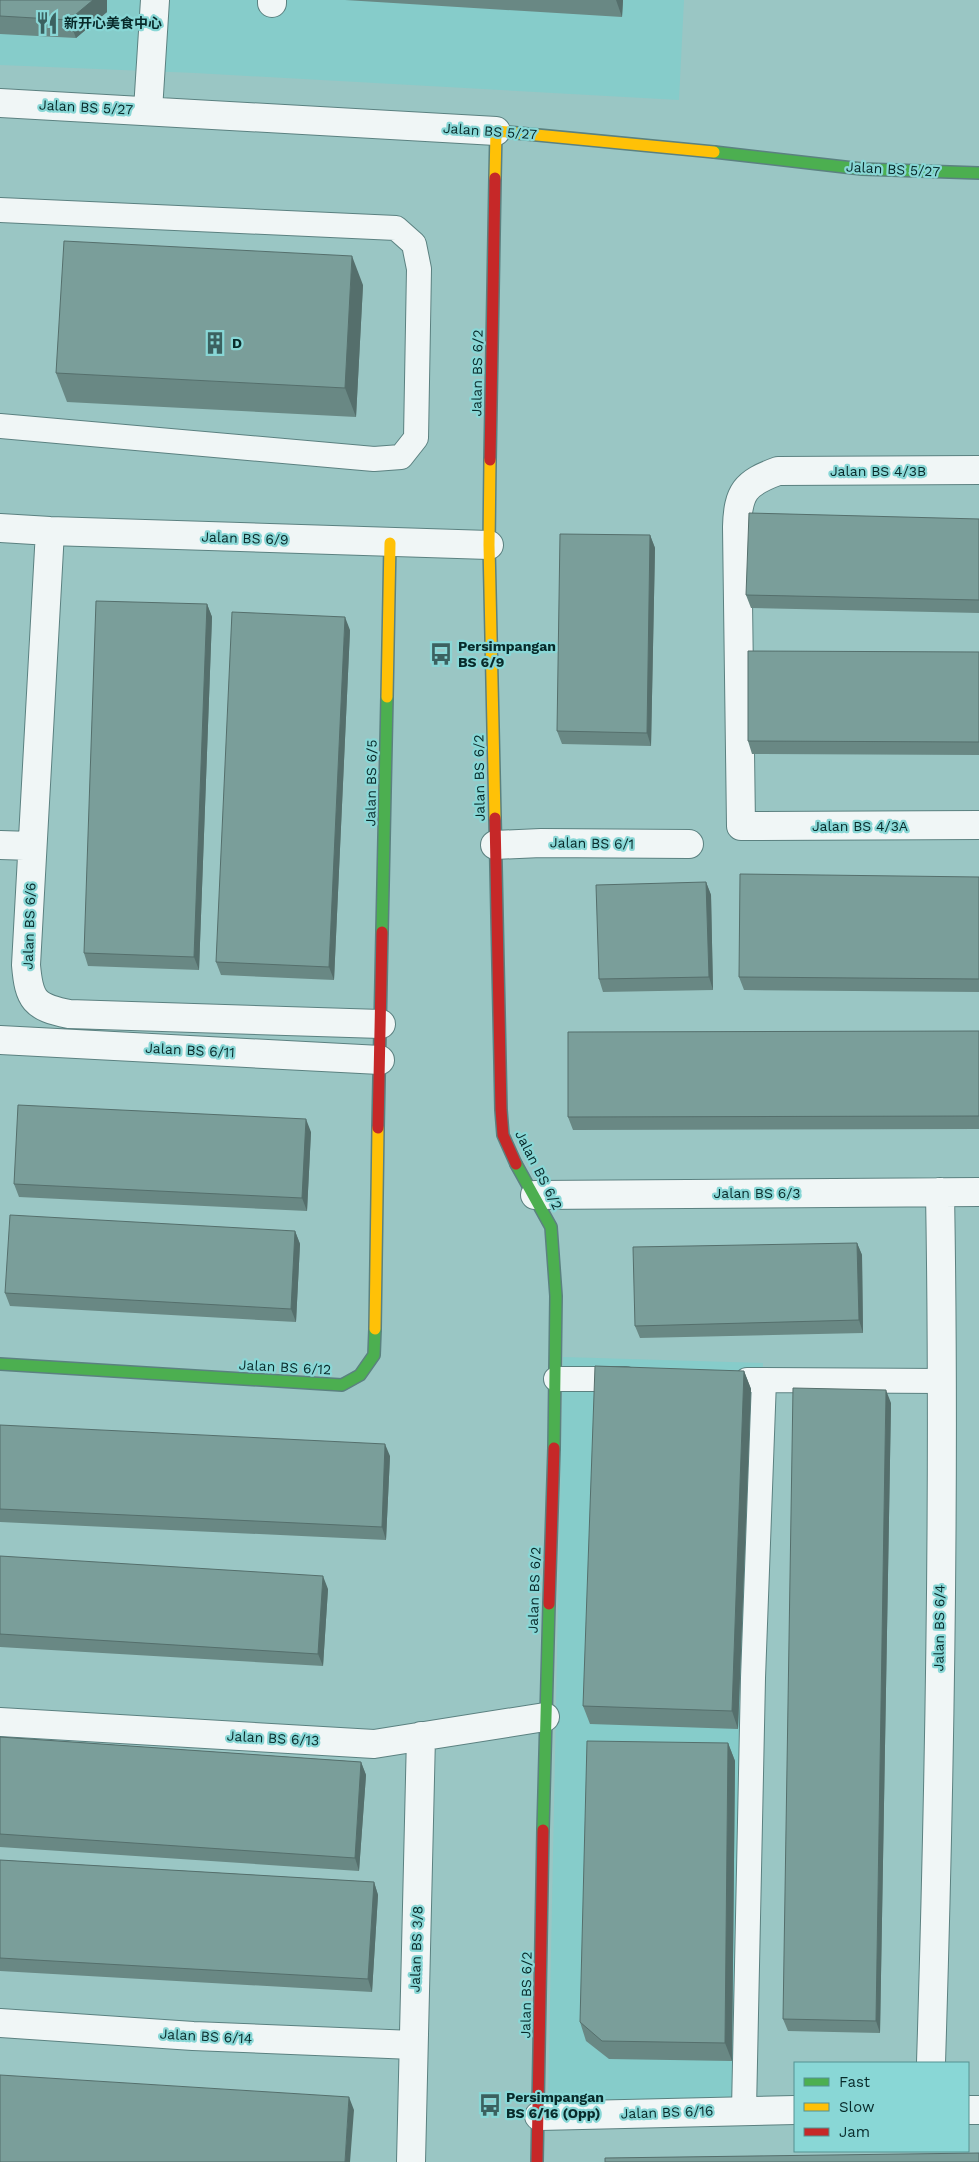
<svg xmlns="http://www.w3.org/2000/svg" width="979" height="2162" viewBox="0 0 979 2162" font-family="'Work Sans','Noto Sans SC',sans-serif">
  <style>
    .built { fill: #86ccca }
    .lines { fill: none; stroke-linecap: round; stroke-linejoin: round }
    .lane-casing { stroke: #5b8180; stroke-width: 26 }
    .street-casing { stroke: #5b8180; stroke-width: 30 }
    .fast-casing { stroke: #5b8180; stroke-width: 14 }
    .slow-casing { stroke: #5b8180; stroke-width: 14 }
    .jam-casing { stroke: #5b8180; stroke-width: 14 }
    .lane { stroke: #f0f6f6; stroke-width: 24 }
    .street { stroke: #f0f6f6; stroke-width: 28 }
    .fast { stroke: #4caf50; stroke-width: 11 }
    .slow { stroke: #ffc107; stroke-width: 11 }
    .jam { stroke: #c62828; stroke-width: 11 }
    .wall { fill: #698884 }
    .shaded-wall { fill: #556f6c }
    .building { fill: #7a9e9a; stroke: #556f6c }
    .labels { text-anchor: middle; dominant-baseline: central; stroke-width: 4.5; stroke-linejoin: round; paint-order: stroke }
    .poi-label { font-size: 14px; font-weight: bold; fill: #082a2a; stroke: #89d7d6; text-anchor: start }
    .street-label { font-size: 14px; fill: #082a2a; stroke: #89d7d6 }
  </style>
  <rect width="100%" height="100%" fill="#9ac6c4"/>
  <!-- built -->
  <path class="built" d="M 0,0 L 684,0 L 679,100 L 195,73 L 0,65 Z
    M 563,1357 L 763,1363 L 749,2108 L 548,2103 Z"/>
  <g class="lines">
    <defs>
      <path id="lane" d="M 0,210 L 396,228 L 414,244 L 419,269 L 416,438 L 401,457 L 374,459 L 0,426
        M 556,1379 L 626,1379
        M 747,1380 L 943,1381
        M 744,2110 L 753,1678 L 764,1380"/>
      <path id="street" d="M 272,3 L 272,0
        M 0,103 L 496,131
        M 148,110 L 155,0
        M 979,470 L 778,471 C 745,483 738,492 737,527 L 741,826 L 979,825
        M 0,528 L 50,531 L 489,545
        M 50,531 L 26,965 C 29,1000 34,1007 69,1014 L 381,1024
        M 0,845 L 32,846
        M 495,845 L 541,843 L 689,844
        M 0,1040 L 380,1060
        M 535,1195 L 979,1192
        M 0,1722 L 374,1744 L 545,1717
        M 0,2023 L 193,2036 L 413,2045
        M 931,2063 C 940,1773 945,1482 940,1192
        M 968,2110 L 979,2110
        M 539,2116 L 795,2110
        M 411,2162 L 421,1736"/>
      <path id="fast" d="M 714,152 L 862,169 L 979,173
        M 382,932 L 387,697
        M 516,1164 L 551,1227 L 556,1296 L 554,1448
        M 0,1364 L 342,1385 L 360,1375 L 374,1355 L 375,1329
        M 543,1830 L 549,1604"/>
      <path id="slow" d="M 495,178 L 496,131 L 714,152
        M 490,460 L 489,545 L 495,818
        M 387,697 L 390,543
        M 375,1329 L 378,1128"/>
      <path id="jam" d="M 490,460 L 495,178
        M 495,818 L 501,1110 L 503,1135 L 516,1164
        M 378,1128 L 382,932
        M 549,1604 L 554,1448
        M 537,2162 L 543,1830"/>
    </defs>
    <!-- lane casing -->
    <use href="#lane" class="lane-casing"/>
    <!-- street casing -->
    <use href="#street" class="street-casing"/>
    <!-- fast casing -->
    <use href="#fast" class="fast-casing"/>
    <!-- slow casing -->
    <use href="#slow" class="slow-casing"/>
    <!-- jam casing -->
    <use href="#jam" class="jam-casing"/>
    <!-- lane -->
    <use href="#lane" class="lane"/>
    <!-- street -->
    <use href="#street" class="street"/>
    <!-- fast -->
    <use href="#fast" class="fast"/>
    <!-- slow -->
    <use href="#slow" class="slow"/>
    <!-- jam -->
    <use href="#jam" class="jam"/>
  </g>
  <!-- wall -->
  <path class="wall" d="M 0,0 L 107,0 L 107,12 L 76,38 L 0,34 Z
    M 345,0 L 623,0 L 622,17 Z
    M 363,285 L 356,417 L 67,402 L 56,373 Z
    M 979,519 L 979,613 L 751,608 L 746,595 Z
    M 650,535 L 655,548 L 651,746 L 562,744 L 557,731 Z
    M 207,604 L 212,617 L 199,970 L 88,966 L 84,953 Z
    M 350,630 L 334,980 L 221,975 L 216,962 Z
    M 979,652 L 979,755 L 752,754 L 748,741 Z
    M 979,877 L 979,992 L 744,990 L 739,977 Z
    M 706,882 L 711,895 L 713,990 L 603,992 L 599,979 Z
    M 979,1031 L 979,1129 L 573,1130 L 568,1117 Z
    M 311,1132 L 307,1211 L 19,1197 L 14,1184 Z
    M 295,1231 L 300,1244 L 296,1322 L 10,1306 L 5,1293 Z
    M 857,1243 L 862,1255 L 863,1333 L 640,1338 L 635,1326 Z
    M 744,1371 L 751,1389 L 738,1729 L 590,1724 L 583,1706 Z
    M 891,1403 L 880,2033 L 788,2031 L 783,2019 Z
    M 0,1425 L 390,1456 L 386,1540 L 0,1522 Z
    M 0,1556 L 328,1589 L 323,1666 L 0,1647 Z
    M 0,1737 L 361,1762 L 366,1775 L 359,1871 L 0,1847 Z
    M 728,1743 L 735,1761 L 732,2061 L 609,2059 L 586,2041 L 580,2022 Z
    M 0,1860 L 374,1882 L 378,1895 L 372,1992 L 0,1971 Z"/>
  <!-- shaded-wall -->
  <path class="shaded-wall" d="M 93,0 L 107,0 L 107,12 L 76,38 L 69,20 Z
    M 616,0 L 623,0 L 622,17 Z
    M 352,256 L 363,285 L 356,417 L 345,388 Z
    M 650,535 L 655,548 L 651,746 L 647,733 Z
    M 207,604 L 212,617 L 199,970 L 194,957 Z
    M 345,617 L 350,630 L 334,980 L 329,967 Z
    M 706,882 L 711,895 L 713,990 L 709,977 Z
    M 306,1119 L 311,1132 L 307,1211 L 302,1198 Z
    M 295,1231 L 300,1244 L 296,1322 L 291,1309 Z
    M 857,1243 L 862,1255 L 863,1333 L 859,1320 Z
    M 744,1371 L 751,1389 L 738,1729 L 732,1711 Z
    M 886,1390 L 891,1403 L 880,2033 L 876,2021 Z
    M 385,1444 L 390,1456 L 386,1540 L 382,1527 Z
    M 323,1576 L 328,1589 L 323,1666 L 318,1654 Z
    M 728,1743 L 735,1761 L 732,2061 L 725,2043 Z
    M 361,1762 L 366,1775 L 359,1871 L 355,1858 Z
    M 374,1882 L 378,1895 L 372,1992 L 368,1979 Z
    M 349,2097 L 354,2110 L 350,2162 L 345,2162 Z"/>
  <!-- building -->
  <path class="building" d="M 0,0 L 93,0 L 69,20 L 0,16 Z
    M 64,241 L 352,256 L 345,388 L 56,373 Z
    M 749,513 L 979,519 L 979,600 L 746,595 Z
    M 560,534 L 650,535 L 647,733 L 557,731 Z
    M 96,601 L 207,604 L 194,957 L 84,953 Z
    M 232,612 L 345,617 L 329,967 L 216,962 Z
    M 748,651 L 979,652 L 979,742 L 748,741 Z
    M 740,874 L 979,877 L 979,979 L 739,977 Z
    M 706,882 L 709,977 L 599,979 L 596,885 Z
    M 979,1031 L 979,1116 L 568,1117 L 568,1032 Z
    M 18,1105 L 306,1119 L 302,1198 L 14,1184 Z
    M 10,1215 L 295,1231 L 291,1309 L 5,1293 Z
    M 857,1243 L 859,1320 L 635,1326 L 633,1247 Z
    M 595,1366 L 744,1371 L 732,1711 L 583,1706 Z
    M 793,1388 L 886,1390 L 876,2021 L 783,2019 Z
    M 0,1425 L 385,1444 L 382,1527 L 0,1509 Z
    M 0,1556 L 323,1576 L 318,1654 L 0,1634 Z
    M 0,1737 L 361,1762 L 355,1858 L 0,1834 Z
    M 587,1741 L 728,1743 L 725,2043 L 602,2041 L 580,2022 Z
    M 0,1860 L 374,1882 L 368,1979 L 0,1958 Z
    M 0,2075 L 349,2097 L 345,2162 L 0,2162 Z
    M 979,2153 L 979,2162 L 605,2162 L 605,2158 Z"/>
  <!-- icons -->
  <defs>
    <symbol id="restaurant-bare" viewBox="-9 -9 18 18"><path d="M-5-6h1v4h1v-4h1v4h1v-4h1v5L-1.5 .5V6h-2V.5L-5-1ZM5-6V6H3V1.5H1.5Q1.5-4 5-6Z" fill="#3b6160" stroke="#89d7d6" stroke-width="2.5" paint-order="stroke"/></symbol>
    <symbol id="building-bare" viewBox="-9 -9 18 18"><path d="M-4-6H4V6H1V3H-1V6H-4ZM-2.5-4.3h1.7v1.8h-1.7ZM.8-4.3h1.7v1.8H.8ZM-2.5-1h1.7V.8h-1.7ZM.8-1h1.7V.8H.8Z" fill="#3b6160" stroke="#89d7d6" stroke-width="2.5" paint-order="stroke"/></symbol>
    <symbol id="bus-bare" viewBox="-9 -9 18 18"><path d="M-5-6H5V4H4V6H2V4H-2V6H-4V4H-5ZM-3.5-4V0h7V-4ZM-3.5 1.2v1.5H-2V1.2ZM2 1.2v1.5H3.5V1.2Z" fill="#3b6160" stroke="#89d7d6" stroke-width="2.5" paint-order="stroke"/></symbol>
  </defs>
  <g fill-rule="evenodd">
    <use href="#restaurant-bare" x="31" y="7" width="32" height="32"/>
    <use href="#building-bare" x="199" y="327" width="32" height="32"/>
    <use href="#bus-bare" x="425" y="638" width="32" height="32"/>
    <use href="#bus-bare" x="474" y="2089" width="32" height="32"/>
  </g>
  <g class="labels">
    <!-- poi labels -->
    <g class="poi-label">
      <text x="64" y="23">新开心美食中心</text>
      <text x="232" y="343">D</text>
      <text x="458" y="646">Persimpangan<tspan x="458" dy="16">BS 6/9</tspan></text>
      <text x="506" y="2097">Persimpangan<tspan x="506" dy="16">BS 6/16 (Opp)</tspan></text>
    </g>
    <!-- street labels -->
    <g class="street-label">
      <text transform="translate(86 107) rotate(3)">Jalan BS 5/27</text>
      <text transform="translate(490 131) rotate(4)">Jalan BS 5/27</text>
      <text transform="translate(893 169) rotate(3)">Jalan BS 5/27</text>
      <text transform="translate(477 373) rotate(-89)">Jalan BS 6/2</text>
      <text x="878" y="471">Jalan BS 4/3B</text>
      <text transform="translate(245 538) rotate(2)">Jalan BS 6/9</text>
      <text transform="translate(479 778) rotate(-91)">Jalan BS 6/2</text>
      <text transform="translate(371 783) rotate(-89)">Jalan BS 6/5</text>
      <text x="860" y="826">Jalan BS 4/3A</text>
      <text transform="translate(592 843) rotate(1)">Jalan BS 6/1</text>
      <text transform="translate(29 926) rotate(-88)">Jalan BS 6/6</text>
      <text transform="translate(190 1050) rotate(3)">Jalan BS 6/11</text>
      <text transform="translate(539 1170) rotate(63)">Jalan BS 6/2</text>
      <text x="757" y="1193">Jalan BS 6/3</text>
      <text transform="translate(285 1367) rotate(3)">Jalan BS 6/12</text>
      <text transform="translate(534 1590) rotate(-88)">Jalan BS 6/2</text>
      <text transform="translate(939 1628) rotate(-89)">Jalan BS 6/4</text>
      <text transform="translate(273 1738) rotate(3)">Jalan BS 6/13</text>
      <text transform="translate(416 1949) rotate(-88)">Jalan BS 3/8</text>
      <text transform="translate(526 1995) rotate(-89)">Jalan BS 6/2</text>
      <text transform="translate(206 2036) rotate(3)">Jalan BS 6/14</text>
      <text transform="translate(667 2112) rotate(-2)">Jalan BS 6/16</text>
    </g>
  </g>
  <!-- legend -->
  <rect x="794" y="2062" width="175" height="90" fill="#89d7d6" stroke="#559291"/>
  <rect x="804" y="2078" width="25" height="8" fill="#4caf50" stroke="#559291"/>
  <text x="839" y="2087" font-size="15" fill="#082a2a">Fast</text>
  <rect x="804" y="2103" width="25" height="8" fill="#ffc107" stroke="#559291"/>
  <text x="839" y="2112" font-size="15" fill="#082a2a">Slow</text>
  <rect x="804" y="2128" width="25" height="8" fill="#c62828" stroke="#559291"/>
  <text x="839" y="2137" font-size="15" fill="#082a2a">Jam</text>
</svg>
